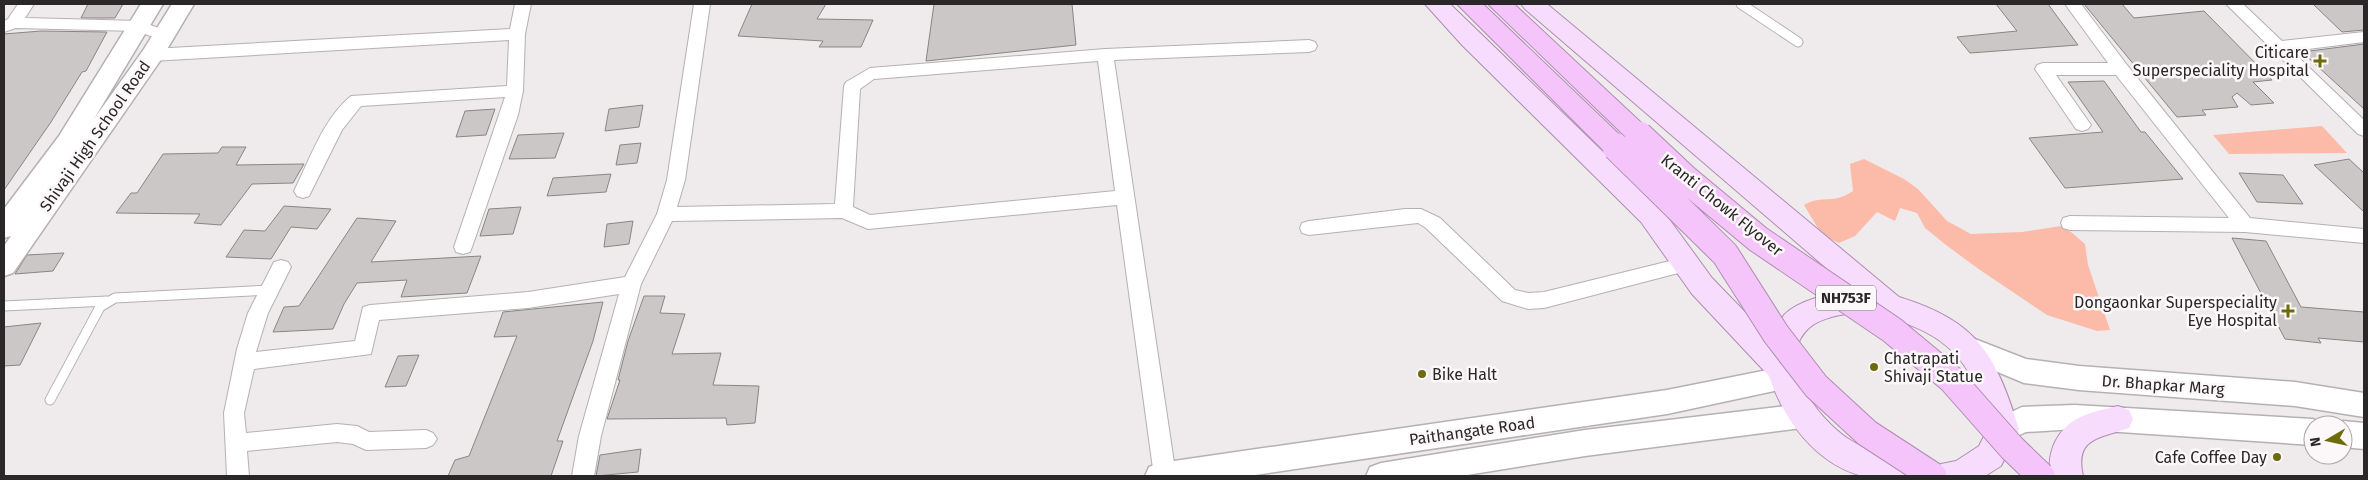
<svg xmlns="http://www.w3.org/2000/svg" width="2368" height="480" viewBox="0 0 2368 480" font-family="'Fira Sans',sans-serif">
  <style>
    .green { fill: #fcbba9 }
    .building { fill: #ccc7c7; stroke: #8a8585 }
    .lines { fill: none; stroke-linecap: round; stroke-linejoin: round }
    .lane-casing { stroke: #b5b1b3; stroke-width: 11 }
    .street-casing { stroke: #b5b1b3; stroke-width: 2 }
    .secondary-casing { stroke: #b5b1b3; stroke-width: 3 }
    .primary-casing { stroke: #ad8db1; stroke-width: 2 }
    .highway-casing { stroke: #ad8db1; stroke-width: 2 }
    .lane { stroke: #fff; stroke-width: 9 }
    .street { fill: #fff; fill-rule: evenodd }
    .secondary { fill: #fff; fill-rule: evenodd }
    .primary { fill: #f8dcfd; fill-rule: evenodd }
    .highway { fill: #f4c4fb; fill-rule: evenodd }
    .highway-bridge-casing { stroke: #ad8db1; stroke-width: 29; stroke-linecap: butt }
    .highway-bridge { stroke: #f4c4fb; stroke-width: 27 }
    .poi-dot { fill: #6c6c0d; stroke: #fcf7f9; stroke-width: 2 }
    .labels { text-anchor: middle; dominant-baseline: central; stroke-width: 5; stroke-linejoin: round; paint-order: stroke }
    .shield { fill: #fcf7f9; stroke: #686567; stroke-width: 1 }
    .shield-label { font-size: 15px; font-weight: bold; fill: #292728 }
    .poi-label { font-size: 16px; fill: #292728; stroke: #fcf7f9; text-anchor: end }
    .street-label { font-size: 16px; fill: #292728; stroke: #fcf7f9 }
  </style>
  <rect width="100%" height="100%" fill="#efeaec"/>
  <!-- green -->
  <path class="green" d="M 2322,126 L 2347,153 L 2229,154 L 2213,135 Z
    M 1864,159 L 1904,179 L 1918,189 L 1947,221 L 1971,234 L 2022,232 L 2061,226 L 2071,232 L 2085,244 L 2088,265 L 2110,330 L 2097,331 L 2047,315 L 1980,270 L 1946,245 L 1925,228 L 1917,213 L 1900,208 L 1895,221 L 1877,212 L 1855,236 L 1839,243 L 1822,235 L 1804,205 C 1823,194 1833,205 1853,191 L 1850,164 Z"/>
  <!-- building -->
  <path class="building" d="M 88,4 L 123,4 L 115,18 L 81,18 Z
    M 752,4 L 826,4 L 817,19 L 873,20 L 861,47 L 819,47 L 823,41 L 738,36 Z
    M 934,4 L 1072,4 L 1076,45 L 926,61 Z
    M 1996,4 L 2048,4 L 2078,45 L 1970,53 L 1957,37 L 2017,31 Z
    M 2084,4 L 2122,4 L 2134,18 L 2204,11 L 2272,80 L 2253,82 L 2274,103 L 2251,105 L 2237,93 L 2232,97 L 2238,107 L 2202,110 L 2206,115 L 2177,117 Z
    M 2313,4 L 2364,4 L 2364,30 L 2342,32 Z
    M 41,31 L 107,32 L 86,71 L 82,72 L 51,122 L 4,190 L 4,34 Z
    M 2364,44 L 2364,109 L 2302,52 Z
    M 2104,81 L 2141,132 L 2145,132 L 2183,179 L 2065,188 L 2029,138 L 2103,132 L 2068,82 Z
    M 643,105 L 639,127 L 605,131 L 609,109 Z
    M 495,109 L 486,135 L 456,137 L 465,111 Z
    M 564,133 L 555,158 L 509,159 L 518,135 Z
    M 641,143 L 637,163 L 616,165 L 620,145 Z
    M 222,147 L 246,147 L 236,165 L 304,164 L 293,183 L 252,184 L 221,225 L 194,223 L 200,214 L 116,213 L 131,193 L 137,193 L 163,154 L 218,153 Z
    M 2349,159 L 2364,173 L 2364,212 L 2314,165 Z
    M 2239,173 L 2283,175 L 2303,204 L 2257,202 Z
    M 611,174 L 606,192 L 547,196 L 553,178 Z
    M 284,206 L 331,209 L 317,229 L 291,227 L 271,259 L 226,257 L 244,230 L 265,231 Z
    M 521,207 L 513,234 L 480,236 L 489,209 Z
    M 357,218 L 396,221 L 371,262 L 481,256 L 467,293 L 401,297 L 407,280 L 357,283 L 344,304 L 333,329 L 273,332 L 284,307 L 299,306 Z
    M 633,221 L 629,244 L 604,247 L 607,224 Z
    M 2232,238 L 2266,241 L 2301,307 L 2364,312 L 2364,342 L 2318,338 L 2321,343 L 2285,339 Z
    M 64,253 L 53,271 L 15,274 L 27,255 Z
    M 644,296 L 665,296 L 660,313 L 685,314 L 672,354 L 721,353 L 713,385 L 759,386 L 755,423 L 727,425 L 726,418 L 607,419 L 620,380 L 618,380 L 628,341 Z
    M 603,302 L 593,341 L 557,441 L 563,441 L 551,476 L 448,476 L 455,460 L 469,456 L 517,336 L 494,337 L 503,312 Z
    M 41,323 L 20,365 L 4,366 L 4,327 Z
    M 419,355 L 406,386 L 385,387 L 398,356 Z
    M 641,449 L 638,472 L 596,476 L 600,455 Z"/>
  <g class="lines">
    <defs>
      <path id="lane" d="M 1741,4 L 1798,42
        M 4,306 L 107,301
        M 50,400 L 100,307 L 115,298 L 269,290"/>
      <path id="street" d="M 18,4 L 34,4 L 25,18 L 139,21 L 170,32 L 172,36 L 170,40 L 164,41 L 137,31 L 16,28 L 4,32 L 4,21 L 8,19 Z
        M 515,4 L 531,4 L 525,34 L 523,91 L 518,115 L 472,247 L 470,252 L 463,254 L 456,252 L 454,247 L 505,97 L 361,106 L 342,130 L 309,196 L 303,198 L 297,196 L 294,191 C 310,159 323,119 351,96 L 507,86 L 509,40 L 152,61 L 146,59 L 144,55 L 146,51 L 152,49 L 510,29 Z
        M 694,4 L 710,4 L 685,180 L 677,207 L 835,204 L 844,86 L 846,82 L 870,68 L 1105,49 L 1309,40 L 1315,42 L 1317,46 L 1315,50 L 1309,52 L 1114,60 L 1176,476 L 1154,476 L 1117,205 L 868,229 L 842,218 L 672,221 L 641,284 L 601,436 L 594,476 L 572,476 L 579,436 L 619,294 L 528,308 L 379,320 L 371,354 L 254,369 L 244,413 L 246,433 L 337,424 L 357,426 L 369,432 L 426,430 L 433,433 L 437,439 L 433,445 L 426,448 L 366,450 L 353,444 L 337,442 L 247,451 L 249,476 L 227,476 L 224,413 L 237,349 L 248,313 L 274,262 L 281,260 L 288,262 L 291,267 L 268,313 L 256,352 L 355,341 L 363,307 L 370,305 L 528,292 L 625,277 L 657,214 L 667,180 ZM 1098,61 L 1115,191 L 870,215 L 853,207 L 860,89 L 874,79 Z
        M 2065,4 L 2081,4 L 2127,65 L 2250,218 L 2364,229 L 2364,243 L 2245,232 L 2070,230 L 2063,228 L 2061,223 L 2063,218 L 2070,216 L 2229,218 L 2116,75 L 2056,75 L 2091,125 L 2088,129 L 2082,131 L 2076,129 L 2035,69 L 2037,65 L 2043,63 L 2108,63 Z
        M 2226,4 L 2243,4 L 2282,41 L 2364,32 L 2364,42 L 2292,51 L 2364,120 L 2364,136 L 2358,134 Z
        M 1405,209 L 1421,209 L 1440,218 L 1515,290 L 1528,293 L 1544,292 L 1686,257 L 1693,259 L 1696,264 L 1693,269 L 1686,271 L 1544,308 L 1528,309 L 1502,301 L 1426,228 L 1418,223 L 1309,235 L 1302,233 L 1300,228 L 1302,223 L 1309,221 Z"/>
      <path id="secondary" d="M 141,4 L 163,4 L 94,119 L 144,49 L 172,4 L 194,4 L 160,61 L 13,273 L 4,276 L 4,246 L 11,236 L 4,238 L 4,209 L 59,136 Z
        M 1967,336 L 2026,359 L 2079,366 L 2295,382 L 2364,393 L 2364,417 L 2295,406 L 2079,390 L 2024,383 L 1957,355 L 1953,347 L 1957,339 Z
        M 1783,367 L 1793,371 L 1797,379 L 1793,387 L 1667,414 L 1248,476 L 1145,476 L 1149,467 L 1160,463 L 1667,390 Z
        M 1802,404 L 1812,407 L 1817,416 L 1812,425 L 1802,428 L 1585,456 L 1461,476 L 1366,476 L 1370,467 L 1381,463 L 1585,430 Z
        M 2075,405 L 2313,419 L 2324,425 L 2313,425 L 2313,445 L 2075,429 L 2026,432 L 2004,442 L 1994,438 L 1989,429 L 1994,420 L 2022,407 Z
        M 2343,421 L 2364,423 L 2364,449 L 2343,447 L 2343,425 L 2333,425 Z"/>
      <path id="primary" d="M 1425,4 L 1450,4 L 1661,208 L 1712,278 L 1771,339 C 1775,331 1779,322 1784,315 C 1797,301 1834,291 1853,291 L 1525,9 L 1521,4 L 1547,4 L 1899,297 C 1979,322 1995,354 2019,429 L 2001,466 L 1985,476 C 1955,476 1926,476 1897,476 C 1886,476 1873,478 1862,476 C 1815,463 1784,420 1769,376 L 1692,294 L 1641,222 L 1462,45 ZM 1846,314 C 1892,314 1945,330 1969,373 C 1979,390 1983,410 1988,428 L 1979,446 L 1956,461 L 1931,466 L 1926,475 L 1922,466 C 1897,457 1871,454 1847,438 C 1819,419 1777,366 1805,332 C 1814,321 1832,316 1846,314 Z
        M 2118,406 L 2129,410 L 2133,419 L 2129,428 C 2101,438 2074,437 2083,476 L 2051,476 C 2048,464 2050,453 2055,442 C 2068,416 2092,412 2118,406 Z"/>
      <path id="highway" d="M 1457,4 L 1483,4 L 1625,140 L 1629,147 L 1625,154 L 1616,156 L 1607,154 Z
        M 1488,4 L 1514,4 L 1648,129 L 1652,135 L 1648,141 L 1639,144 L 1630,141 Z"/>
    </defs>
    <!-- lane casing -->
    <use href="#lane" class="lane-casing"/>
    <!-- street casing -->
    <use href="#street" class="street-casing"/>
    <!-- secondary casing -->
    <use href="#secondary" class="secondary-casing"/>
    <!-- primary casing -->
    <use href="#primary" class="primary-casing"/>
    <!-- highway casing -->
    <use href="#highway" class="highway-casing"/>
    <!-- lane -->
    <use href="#lane" class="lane"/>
    <!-- street -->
    <use href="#street" class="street"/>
    <!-- secondary -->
    <use href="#secondary" class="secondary"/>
    <!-- primary -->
    <use href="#primary" class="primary"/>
    <!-- highway -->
    <use href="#highway" class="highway"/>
    <defs>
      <path id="highway-bridge" d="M 1639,135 L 1687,180 L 1758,239 L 1892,330 L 1951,379 L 2012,448 L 2041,476
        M 1616,147 L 1725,254 L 1776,334 L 1816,386 L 1867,433 L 1933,476"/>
    </defs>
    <!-- highway-bridge casing -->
    <use href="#highway-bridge" class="highway-bridge-casing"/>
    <!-- highway-bridge -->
    <use href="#highway-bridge" class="highway-bridge"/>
  </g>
  <!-- markers -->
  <g class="poi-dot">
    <path d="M2317.5 53.5h5v5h5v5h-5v5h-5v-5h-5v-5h5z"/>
    <path d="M2285.5 303.5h5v5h5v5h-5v5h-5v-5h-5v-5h5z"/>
    <circle cx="1874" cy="367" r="5"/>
    <circle cx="1422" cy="374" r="5"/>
    <circle cx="2277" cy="457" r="5"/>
  </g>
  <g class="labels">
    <!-- shield labels -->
    <rect class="shield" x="1816" y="285.5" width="60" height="25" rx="4"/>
    <g class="shield-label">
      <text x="1846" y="298">NH753F</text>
    </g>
    <!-- poi labels -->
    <g class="poi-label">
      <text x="2309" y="52">Citicare<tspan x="2309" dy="18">Superspeciality Hospital</tspan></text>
      <text x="2277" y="302">Dongaonkar Superspeciality<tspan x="2277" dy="18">Eye Hospital</tspan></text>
      <text x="1884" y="358" text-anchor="start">Chatrapati<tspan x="1884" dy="18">Shivaji Statue</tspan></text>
      <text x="1432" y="374" text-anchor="start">Bike Halt</text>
      <text x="2267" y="457">Cafe Coffee Day</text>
    </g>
    <!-- street labels -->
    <g class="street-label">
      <text transform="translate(95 136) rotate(-55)">Shivaji High School Road</text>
      <text transform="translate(1722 205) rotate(39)">Kranti Chowk Flyover</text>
      <text transform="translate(2163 385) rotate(4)">Dr. Bhapkar Marg</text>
      <text transform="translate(1472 431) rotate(-8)">Paithangate Road</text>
    </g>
  </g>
  <!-- border -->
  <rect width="2368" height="480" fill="none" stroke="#292728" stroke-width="10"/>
  <!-- north arrow -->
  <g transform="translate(2328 440) rotate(261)"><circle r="24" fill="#fcf7f9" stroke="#a8a4a5"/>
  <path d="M0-4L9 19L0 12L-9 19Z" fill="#6c6c0d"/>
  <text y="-8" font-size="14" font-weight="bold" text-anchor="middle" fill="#292728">N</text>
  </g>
</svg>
